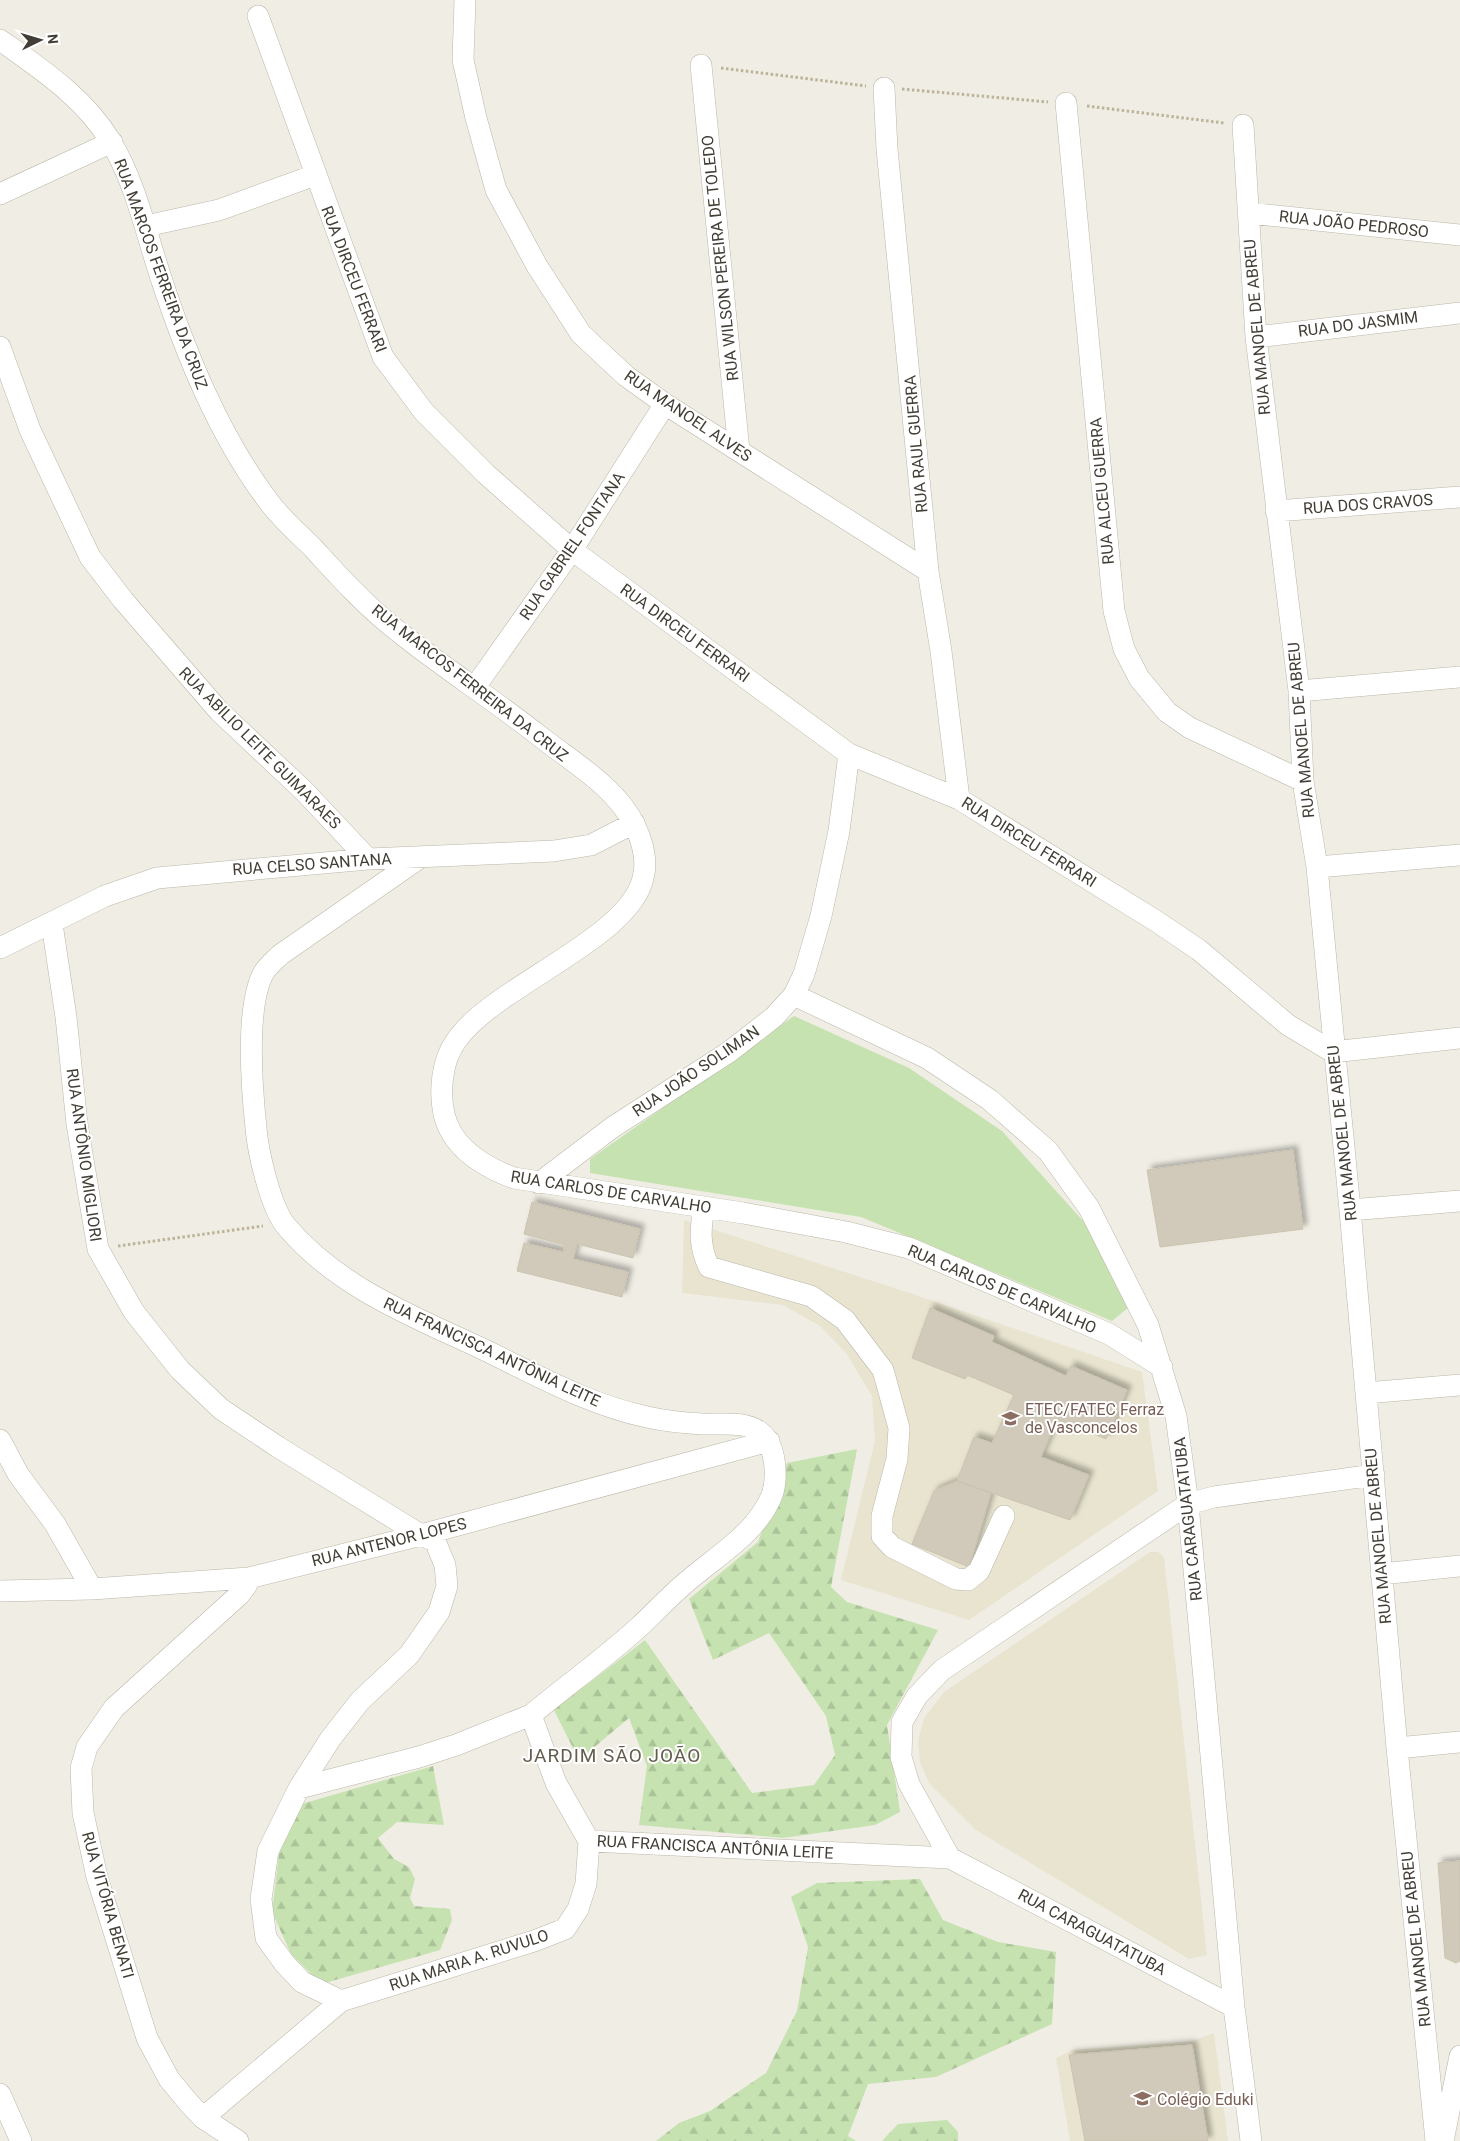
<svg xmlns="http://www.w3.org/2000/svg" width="1460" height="2141" viewBox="0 0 1460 2141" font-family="Roboto,sans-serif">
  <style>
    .education { fill: #e8e4cf }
    .grass { fill: #c6e2b0 }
    .forest { fill: url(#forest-firs) }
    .building { fill: #d1cabb; stroke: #cbc3af; filter: url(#shadow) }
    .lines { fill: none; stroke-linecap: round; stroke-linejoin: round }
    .minor-casing { stroke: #bbb6a8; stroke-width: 22 }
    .path { stroke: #bbb39a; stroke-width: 3; stroke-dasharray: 2.5 2.5; stroke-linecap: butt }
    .minor { stroke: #fff; stroke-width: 21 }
    .labels { text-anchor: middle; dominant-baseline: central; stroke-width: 4; stroke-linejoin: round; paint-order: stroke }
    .street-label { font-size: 16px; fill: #423e35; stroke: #fff }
    .education-label { font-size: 16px; fill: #785e54; stroke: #fff; text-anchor: start }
    .quarter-label { font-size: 19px; letter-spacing: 1px; fill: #645d4d; stroke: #fff }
  </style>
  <defs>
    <pattern id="forest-firs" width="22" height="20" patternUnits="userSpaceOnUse" patternTransform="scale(1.25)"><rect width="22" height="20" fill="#c6e2b0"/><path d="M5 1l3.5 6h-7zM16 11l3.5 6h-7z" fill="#abc398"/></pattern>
    <filter id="shadow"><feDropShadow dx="4.5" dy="-4.5" stdDeviation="2.5" flood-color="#0004"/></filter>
  </defs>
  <rect width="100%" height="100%" fill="#f0eee4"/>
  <!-- education -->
  <path class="education" d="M 684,1220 L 913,1294 L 1142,1372 L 1158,1491 L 969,1620 L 841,1580 L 875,1441 L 872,1396 L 846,1353 L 820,1326 L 783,1305 L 682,1293 Z
    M 1150,1552 L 1158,1552 L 1164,1557 L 1207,1955 L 1189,1959 L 976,1830 L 929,1783 L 920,1762 L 918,1741 L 924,1718 L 944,1692 Z
    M 1214,2033 L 1228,2141 L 1070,2141 L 1056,2058 L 1072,2050 L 1193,2041 Z"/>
  <!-- grass -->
  <path class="grass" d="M 794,1016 L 909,1068 L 1002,1131 L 1084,1222 L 1129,1307 L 1112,1321 L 861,1217 L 590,1173 L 590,1159 Z"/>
  <!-- forest -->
  <path class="forest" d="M 857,1449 L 831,1587 L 847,1602 L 938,1630 L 887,1725 L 900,1812 L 875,1825 L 783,1838 L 639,1825 L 647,1766 L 629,1718 L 579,1760 L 554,1710 L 645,1640 L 752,1793 L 814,1785 L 835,1755 L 826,1716 L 769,1633 L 713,1660 L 689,1599 L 758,1542 L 787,1463 Z
    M 433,1766 L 444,1825 L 397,1822 L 378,1838 L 394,1859 L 409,1867 L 415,1879 L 410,1898 L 414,1906 L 450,1909 L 452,1920 L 440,1950 L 325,1983 L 315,1978 L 291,1954 L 272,1912 L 279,1853 L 298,1805 Z
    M 920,1879 L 943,1920 L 998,1942 L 1056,1952 L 1052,2024 L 936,2077 L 868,2084 L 848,2136 L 856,2141 L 656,2141 L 679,2123 L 710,2111 L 766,2073 L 797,2011 L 808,1947 L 791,1897 L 817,1883 Z
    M 947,2120 L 958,2132 L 958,2141 L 882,2141 L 898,2124 Z"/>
  <!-- building -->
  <path class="building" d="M 1293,1150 L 1303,1229 L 1160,1247 L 1147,1170 Z
    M 532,1202 L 640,1229 L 633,1258 L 577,1244 L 573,1259 L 628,1272 L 622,1297 L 517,1271 L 524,1243 L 563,1252 L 565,1245 L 524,1234 Z
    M 930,1308 L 994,1336 L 992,1342 L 1066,1376 L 1071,1366 L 1127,1390 L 1106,1439 L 1057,1419 L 1041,1457 L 1089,1475 L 1070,1520 L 957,1481 L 974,1437 L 992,1443 L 1014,1395 L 967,1375 L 965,1379 L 912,1358 Z
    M 957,1481 L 991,1493 L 969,1567 L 912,1544 L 934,1491 Z
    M 1460,1861 L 1460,1961 L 1456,1963 L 1445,1958 L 1438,1863 Z
    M 1192,2045 L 1208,2141 L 1085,2141 L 1069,2055 Z"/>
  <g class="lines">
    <defs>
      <path id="minor" d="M 465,0 L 463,60 L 476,118 L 496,190 L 537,266 L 581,334 L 626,376 L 665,404 L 928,571
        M 258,16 L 383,357 L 424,412 L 486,474 L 572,550 L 849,754 L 959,799 L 1156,921 L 1199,950 L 1288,1025 L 1333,1052 L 1460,1038
        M 0,40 C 41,69 85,98 111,142 C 136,184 146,233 161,278 C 186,354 218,433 266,498 C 279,517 297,532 313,548 C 337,574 361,601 389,624 C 437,664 492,698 542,738 C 574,763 617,788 635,826 C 643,843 648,860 643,878 C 630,939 492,987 456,1041 C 442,1060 439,1091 444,1114 C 452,1148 484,1167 514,1178 L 743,1213 L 846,1232 L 909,1248 L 1109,1334 L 1162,1367
        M 701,65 L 739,451
        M 884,88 L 887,149 L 928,571 L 941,651 L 959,799
        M 1066,103 L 1114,611 L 1124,649 L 1139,678 L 1167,712 L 1190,728 L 1303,781
        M 1243,125 L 1256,337 L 1299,691 L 1303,781 L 1317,867 L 1350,1210 L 1397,1748 L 1436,2141
        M 0,194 L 112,142
        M 1248,213 L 1460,235
        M 146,226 L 219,210 L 315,175
        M 1256,337 L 1460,313
        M 0,347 L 30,430 L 90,557 L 123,600 L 219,711 L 304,791 L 368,859
        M 1276,511 L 1460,497
        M 475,687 L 572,550 L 665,404
        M 1299,691 L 1460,677
        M 421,857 L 280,955 C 275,960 268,966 264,972 C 245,1006 252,1090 256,1128 C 258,1153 271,1208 286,1226 C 340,1290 418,1318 491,1353 C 542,1378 591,1405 647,1417 C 665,1421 684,1423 702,1424 C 720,1425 745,1420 761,1433 C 776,1445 778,1478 772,1495 C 756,1535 714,1557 683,1585 C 668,1598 654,1613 639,1627 C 605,1658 567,1685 531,1715 L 556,1783 L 589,1841 L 950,1858 L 1234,2007
        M 1317,867 L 1460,855
        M 52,924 L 66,1017 L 77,1124 L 98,1249 L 134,1312 L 180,1370 L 221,1409 L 278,1447 L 421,1535 L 435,1541 L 445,1565 L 447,1586 L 439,1612 L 409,1655 L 360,1701 L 331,1738 L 299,1788 L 268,1851 L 261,1899 L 266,1938 L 285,1964 L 302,1982 L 341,2001
        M 0,948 L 105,896 L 157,878 L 368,859 L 554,851 L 591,845 L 634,823
        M 794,995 L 927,1058 L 990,1100 L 1048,1151 L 1089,1208 L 1148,1325 L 1176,1416 L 1188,1504 L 1234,2007 L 1251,2141
        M 539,1183 L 613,1127 L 729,1052 L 774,1017 L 794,995 L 804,974 L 821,916 L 839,831 L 849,754
        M 704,1208 C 700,1230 699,1246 709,1267 L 811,1296 L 845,1320 L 883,1370 L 899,1428 L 897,1459 L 882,1516 L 882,1536 L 892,1547 L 956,1579 L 968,1580 L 979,1571 L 1004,1516
        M 1350,1210 L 1460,1201
        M 1366,1393 L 1460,1385
        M 0,1440 L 18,1474 L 55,1524 L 92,1589
        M 1381,1574 L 1460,1566
        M 0,1591 L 92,1589 L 249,1578 L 421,1535 L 769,1441
        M 1397,1748 L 1460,1742
        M 299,1788 L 419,1757 L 456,1745 L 531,1715
        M 950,1858 L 909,1784 L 901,1757 L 902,1722 L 917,1696 L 942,1670 L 1188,1504 L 1214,1497 L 1374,1475
        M 0,2094 L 21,2141
        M 203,2118 L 341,2001 L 534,1941 L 565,1929 L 578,1909 L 586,1884 L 589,1841
        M 238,2141 L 203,2118 L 188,2102 L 169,2079 L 147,2038 L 97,1877 L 83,1813 L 81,1768 L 87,1747 L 114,1708 L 239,1595 L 246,1586 L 249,1578
        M 1443,2141 L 1460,2056"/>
    </defs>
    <!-- minor casing -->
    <use href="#minor" class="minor-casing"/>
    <!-- path -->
    <path class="path" d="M 721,68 L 866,86
      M 902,89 L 1048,102
      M 1087,106 L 1224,123
      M 118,1246 L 263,1226"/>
    <!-- minor -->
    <use href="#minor" class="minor"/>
  </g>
  <!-- icons -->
  <defs>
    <symbol id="university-bare" viewBox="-9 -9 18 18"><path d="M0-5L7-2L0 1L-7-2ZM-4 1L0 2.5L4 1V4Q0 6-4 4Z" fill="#8d6e63" stroke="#fff" stroke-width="2.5" paint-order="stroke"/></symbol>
    <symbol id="school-bare" viewBox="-9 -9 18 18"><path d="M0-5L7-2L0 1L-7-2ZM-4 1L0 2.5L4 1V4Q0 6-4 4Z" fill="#8d6e63" stroke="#fff" stroke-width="2.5" paint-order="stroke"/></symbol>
  </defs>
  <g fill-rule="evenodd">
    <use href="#university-bare" x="998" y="1406" width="25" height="25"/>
    <use href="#school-bare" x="1130" y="2086" width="25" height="25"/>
  </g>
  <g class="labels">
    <!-- street labels -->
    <g class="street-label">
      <text transform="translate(1354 224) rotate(6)">RUA JOÃO PEDROSO</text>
      <text transform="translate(720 258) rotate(-96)">RUA WILSON PEREIRA DE TOLEDO</text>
      <text transform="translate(161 274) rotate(70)">RUA MARCOS FERREIRA DA CRUZ</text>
      <text transform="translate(354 279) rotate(69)">RUA DIRCEU FERRARI</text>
      <text transform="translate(1358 324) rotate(-7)">RUA DO JASMIM</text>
      <text transform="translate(1257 327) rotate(-95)">RUA MANOEL DE ABREU</text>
      <text transform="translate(688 416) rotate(34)">RUA MANOEL ALVES</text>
      <text transform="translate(916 444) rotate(-95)">RUA RAUL GUERRA</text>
      <text transform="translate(1102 491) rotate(-95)">RUA ALCEU GUERRA</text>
      <text transform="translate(1368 504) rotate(-4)">RUA DOS CRAVOS</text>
      <text transform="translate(572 546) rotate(-56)">RUA GABRIEL FONTANA</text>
      <text transform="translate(685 633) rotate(36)">RUA DIRCEU FERRARI</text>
      <text transform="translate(470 683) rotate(38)">RUA MARCOS FERREIRA DA CRUZ</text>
      <text transform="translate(1301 730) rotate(-95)">RUA MANOEL DE ABREU</text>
      <text transform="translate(260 748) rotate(45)">RUA ABILIO LEITE GUIMARAES</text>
      <text transform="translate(1029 842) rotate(32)">RUA DIRCEU FERRARI</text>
      <text transform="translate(312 864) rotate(-4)">RUA CELSO SANTANA</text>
      <text transform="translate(696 1071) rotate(-34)">RUA JOÃO SOLIMAN</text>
      <text transform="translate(1342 1133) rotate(-96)">RUA MANOEL DE ABREU</text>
      <text transform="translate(84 1155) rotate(82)">RUA ANTÔNIO MIGLIORI</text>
      <text transform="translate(611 1192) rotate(9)">RUA CARLOS DE CARVALHO</text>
      <text transform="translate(1002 1289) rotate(23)">RUA CARLOS DE CARVALHO</text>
      <text transform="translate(492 1352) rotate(25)">RUA FRANCISCA ANTÔNIA LEITE</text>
      <text transform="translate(1188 1519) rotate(-96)">RUA CARAGUATATUBA</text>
      <text transform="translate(1378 1536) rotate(-95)">RUA MANOEL DE ABREU</text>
      <text transform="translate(389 1542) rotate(-14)">RUA ANTENOR LOPES</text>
      <text transform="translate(715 1847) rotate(3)">RUA FRANCISCA ANTÔNIA LEITE</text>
      <text transform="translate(108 1905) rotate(74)">RUA VITÓRIA BENATI</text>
      <text transform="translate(1092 1932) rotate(28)">RUA CARAGUATATUBA</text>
      <text transform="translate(1416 1939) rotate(-96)">RUA MANOEL DE ABREU</text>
      <text transform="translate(469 1960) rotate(-18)">RUA MARIA A. RUVULO</text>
    </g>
    <!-- education labels -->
    <g class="education-label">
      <text x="1025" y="1409">ETEC/FATEC Ferraz<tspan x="1025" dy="18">de Vasconcelos</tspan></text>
      <text x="1157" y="2099">Colégio Eduki</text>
    </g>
    <!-- quarter labels -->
    <g class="quarter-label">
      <text x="612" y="1755">JARDIM SÃO JOÃO</text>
    </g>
  </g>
  <!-- north arrow -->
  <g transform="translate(40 40) rotate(85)" stroke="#ffffff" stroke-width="4" paint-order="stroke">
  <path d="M0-4L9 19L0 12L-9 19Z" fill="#423e35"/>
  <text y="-8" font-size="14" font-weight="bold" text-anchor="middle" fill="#423e35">N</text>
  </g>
</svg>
